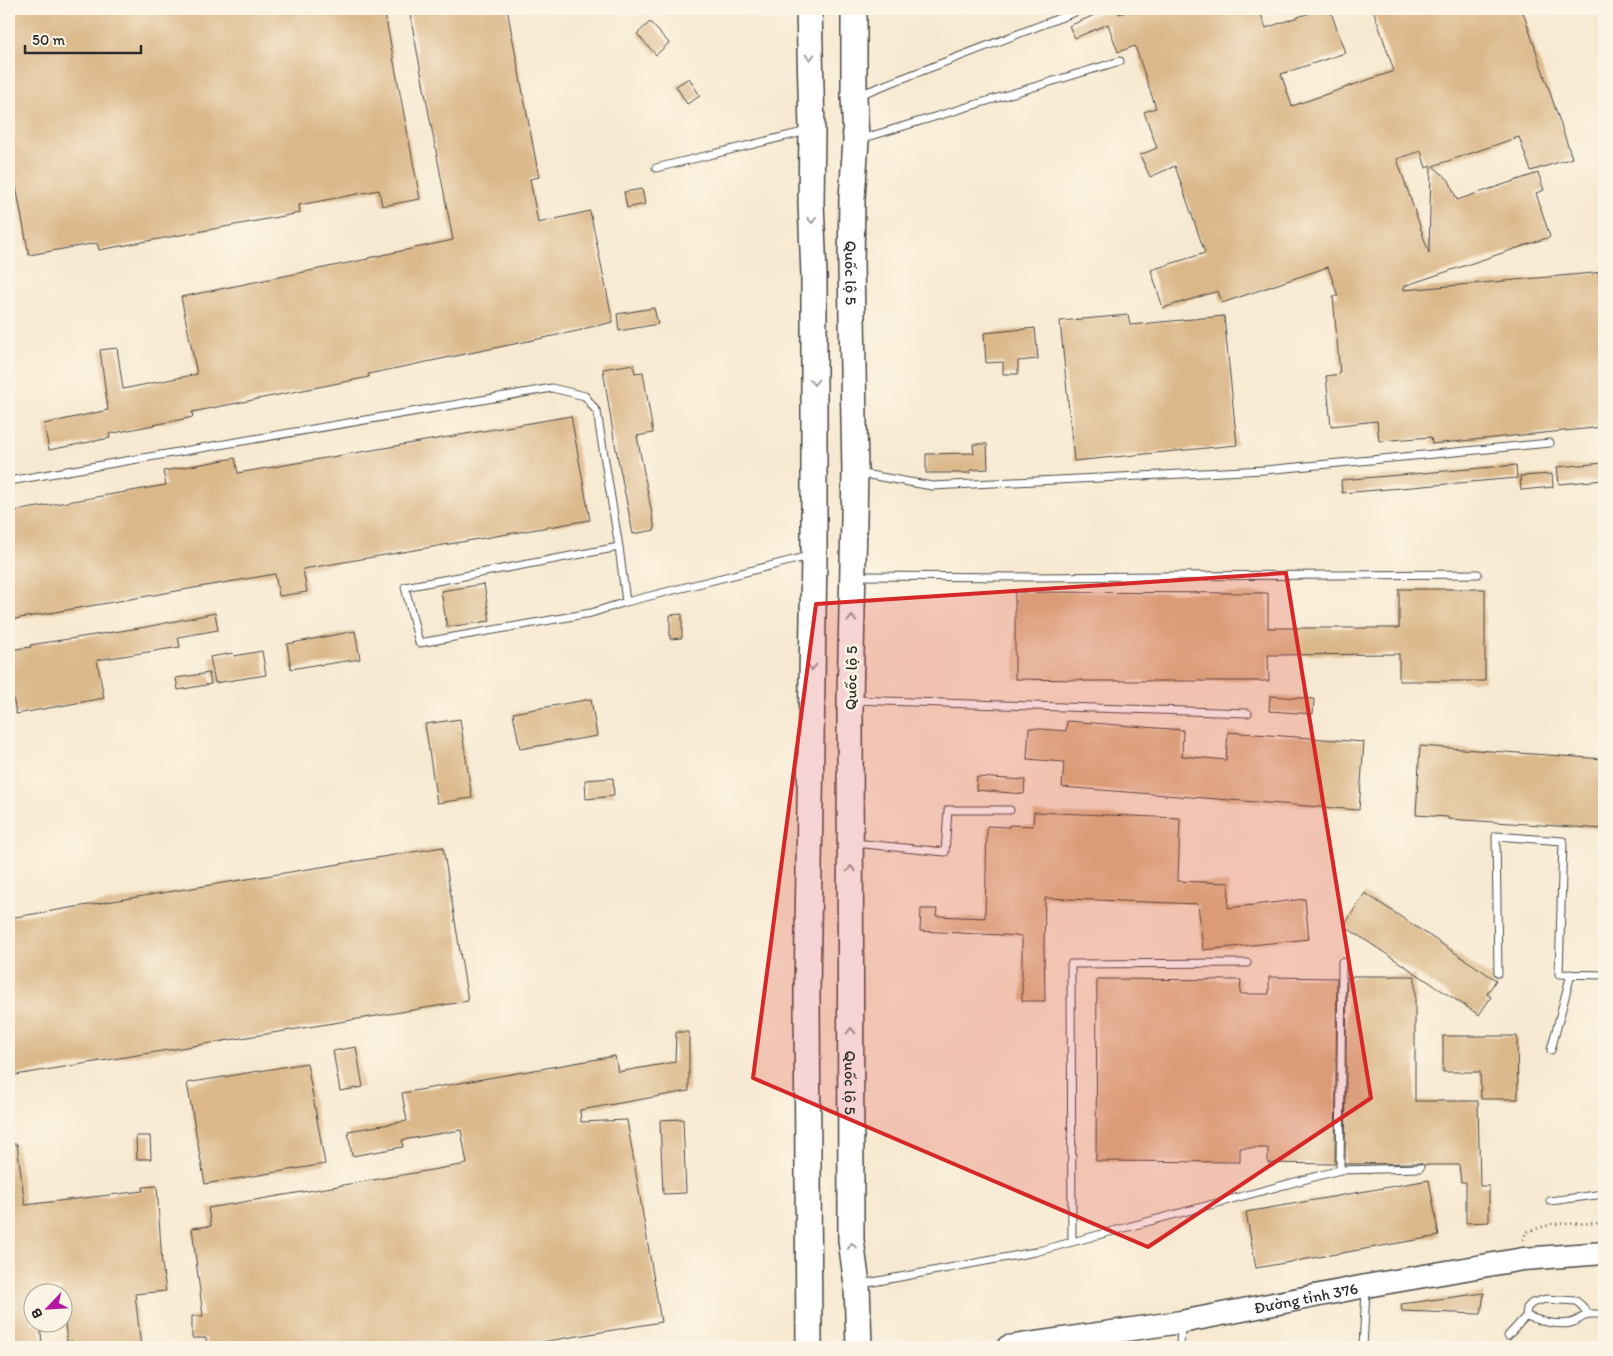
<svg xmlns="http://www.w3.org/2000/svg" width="1613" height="1356" viewBox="0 0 1613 1356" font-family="Itim,sans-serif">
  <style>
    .building { fill: #dbb88a; fill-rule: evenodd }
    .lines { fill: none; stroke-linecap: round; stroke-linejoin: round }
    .lane-casing { stroke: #4a4844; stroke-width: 9 }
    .primary-casing { stroke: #4a4844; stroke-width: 25 }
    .highway-casing { stroke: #4a4844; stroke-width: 28 }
    .path { stroke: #4a4844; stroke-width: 2.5; stroke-dasharray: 1 4; stroke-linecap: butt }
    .lane { stroke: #fff; stroke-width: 7 }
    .primary { stroke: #fff; stroke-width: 22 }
    .highway { stroke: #fff; stroke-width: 25 }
    .oneway { stroke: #a0a0a0 }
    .marked { fill: #d62828; fill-opacity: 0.2; stroke: #d62828; stroke-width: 4; stroke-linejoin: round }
    .labels { text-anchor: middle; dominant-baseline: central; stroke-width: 5; stroke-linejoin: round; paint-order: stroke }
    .street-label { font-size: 16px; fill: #2b2b2b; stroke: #fcf5e5 }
  </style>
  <rect width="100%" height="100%" fill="#fcf5e5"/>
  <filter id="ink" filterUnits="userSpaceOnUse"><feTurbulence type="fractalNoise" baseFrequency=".02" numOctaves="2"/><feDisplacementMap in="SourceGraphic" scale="10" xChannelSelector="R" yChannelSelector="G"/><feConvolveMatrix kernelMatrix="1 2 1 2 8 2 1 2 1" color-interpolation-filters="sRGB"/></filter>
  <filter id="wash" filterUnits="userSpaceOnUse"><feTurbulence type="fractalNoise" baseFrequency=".0096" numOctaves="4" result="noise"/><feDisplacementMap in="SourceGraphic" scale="20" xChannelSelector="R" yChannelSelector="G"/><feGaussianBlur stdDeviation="1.12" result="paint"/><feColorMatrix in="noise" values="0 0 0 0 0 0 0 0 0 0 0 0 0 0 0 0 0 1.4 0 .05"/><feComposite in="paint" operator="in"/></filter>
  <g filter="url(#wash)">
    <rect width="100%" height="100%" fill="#f7e9d1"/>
    <g id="blocks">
      <!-- building -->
      <path class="building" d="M 9,9 L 384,9 L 420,199 L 382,206 L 379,190 L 299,205 L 300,213 L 99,250 L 97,243 L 29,255 L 9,150 Z
        M 409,9 L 507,9 L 539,177 L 530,179 L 538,223 L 590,211 L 613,322 L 582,329 L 582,330 L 368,374 L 369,377 L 192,412 L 193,417 L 109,434 L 110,438 L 49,450 L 44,424 L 108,410 L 100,350 L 117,348 L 123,389 L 197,374 L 181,297 L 368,259 L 368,258 L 453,240 Z
        M 1108,9 L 1117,9 L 1119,14 L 1135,9 L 1259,9 L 1266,28 L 1321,9 L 1330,9 L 1345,53 L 1281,74 L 1292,106 L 1394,71 L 1373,9 L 1522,9 L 1572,158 L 1531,171 L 1519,137 L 1433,166 L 1449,180 L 1457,200 L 1538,173 L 1544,190 L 1536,193 L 1550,237 L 1404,286 L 1404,290 L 1604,272 L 1604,427 L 1432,444 L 1431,437 L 1379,441 L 1377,421 L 1331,426 L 1326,376 L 1340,374 L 1333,296 L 1338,296 L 1328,267 L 1222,303 L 1218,291 L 1163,308 L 1151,270 L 1205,253 L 1175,166 L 1150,177 L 1140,155 L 1157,148 L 1144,112 L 1156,108 L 1135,46 L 1118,52 L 1108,24 L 1075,38 L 1069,26 ZM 1421,151 L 1426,168 L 1431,166 L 1429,253 L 1397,159 Z
        M 650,22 L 669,43 L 656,55 L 637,34 Z
        M 689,78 L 700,96 L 687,104 L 676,86 Z
        M 642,189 L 645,204 L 627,208 L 624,192 Z
        M 654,308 L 658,324 L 619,331 L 617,314 Z
        M 1128,315 L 1130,325 L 1224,316 L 1237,445 L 1074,461 L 1060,321 Z
        M 1035,328 L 1038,359 L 1018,361 L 1018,374 L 1003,374 L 1003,362 L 986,363 L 984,333 Z
        M 633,364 L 635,373 L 643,372 L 653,433 L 637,436 L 655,530 L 633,534 L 614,439 L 603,369 Z
        M 571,416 L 590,520 L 303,569 L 307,592 L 279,596 L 275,574 L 9,620 L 9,512 L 166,485 L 163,471 L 235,458 L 238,473 Z
        M 973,444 L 987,444 L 988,469 L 970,470 L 970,473 L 926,473 L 926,454 L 974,453 Z
        M 1604,463 L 1604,480 L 1559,484 L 1557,467 Z
        M 1516,465 L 1517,478 L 1342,493 L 1341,480 Z
        M 1552,474 L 1553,487 L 1521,490 L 1520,476 Z
        M 484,584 L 490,621 L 447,627 L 441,591 Z
        M 1399,589 L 1485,589 L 1485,681 L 1399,681 L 1399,654 L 1268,655 L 1269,681 L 1083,681 L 1083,680 L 1015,679 L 1015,592 L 1268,593 L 1268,628 L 1399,628 Z
        M 215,613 L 218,630 L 178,637 L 180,647 L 97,660 L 104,698 L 16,714 L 9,674 L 9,650 L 31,647 L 30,645 L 146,627 Z
        M 682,614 L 682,638 L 670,639 L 670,615 Z
        M 355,631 L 360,659 L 320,665 L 320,664 L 291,669 L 287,644 Z
        M 262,651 L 266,675 L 215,683 L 210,657 L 233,653 L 234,656 Z
        M 209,673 L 211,684 L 178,690 L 176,678 Z
        M 1270,696 L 1314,699 L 1313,714 L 1269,711 Z
        M 591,699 L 597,736 L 520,749 L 513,713 Z
        M 460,719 L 472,798 L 437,803 L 425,724 Z
        M 1067,721 L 1183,730 L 1182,756 L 1226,760 L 1228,732 L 1364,742 L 1359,810 L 1062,787 L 1064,762 L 1027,759 L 1029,728 L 1066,731 Z
        M 1420,746 L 1604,759 L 1604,829 L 1448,819 L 1448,817 L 1416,815 Z
        M 977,777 L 1025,780 L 1024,794 L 976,790 Z
        M 613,778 L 614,796 L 586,799 L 585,780 Z
        M 1034,812 L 1180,818 L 1178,881 L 1229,883 L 1228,908 L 1305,899 L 1309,939 L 1203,950 L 1198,904 L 1045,898 L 1044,949 L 1045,1001 L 1022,1001 L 1022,936 L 920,931 L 921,909 L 937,909 L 936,916 L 985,918 L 987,826 L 1009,827 L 1009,825 L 1033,826 Z
        M 443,847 L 468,1001 L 9,1076 L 9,918 Z
        M 1365,893 L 1496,980 L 1487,994 L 1491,997 L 1479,1015 L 1344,926 Z
        M 1352,976 L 1415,976 L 1415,1101 L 1478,1101 L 1480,1186 L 1489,1186 L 1489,1222 L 1466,1223 L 1466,1182 L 1461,1182 L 1459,1165 L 1424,1165 L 1420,1163 L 1345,1164 L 1347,978 L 1352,978 Z
        M 1269,977 L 1337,978 L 1335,1164 L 1268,1163 L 1268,1148 L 1240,1148 L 1240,1162 L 1096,1161 L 1097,979 L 1241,980 L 1240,994 L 1269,994 Z
        M 676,1032 L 689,1032 L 689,1091 L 580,1110 L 581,1122 L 627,1120 L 661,1322 L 512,1347 L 207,1347 L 206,1338 L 192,1338 L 192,1316 L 203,1316 L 192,1228 L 211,1226 L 208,1208 L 467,1164 L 461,1130 L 402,1140 L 403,1147 L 352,1156 L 348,1131 L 407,1121 L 402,1093 L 615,1056 L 618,1072 L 675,1062 Z
        M 1443,1036 L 1517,1036 L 1518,1099 L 1481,1099 L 1480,1072 L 1443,1072 Z
        M 356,1047 L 363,1087 L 340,1091 L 333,1051 Z
        M 307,1063 L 325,1164 L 205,1184 L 187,1083 Z
        M 683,1119 L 686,1193 L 663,1194 L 660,1120 Z
        M 136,1136 L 150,1136 L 151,1159 L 137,1159 Z
        M 9,1144 L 17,1144 L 25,1205 L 143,1191 L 143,1187 L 157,1186 L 162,1264 L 166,1291 L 135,1294 L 141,1347 L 73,1347 L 72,1341 L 67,1342 L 61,1288 L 36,1291 L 36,1294 L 32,1294 L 32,1324 L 40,1324 L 42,1343 L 9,1347 Z
        M 1429,1180 L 1439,1236 L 1256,1268 L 1246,1212 Z
        M 1484,1293 L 1481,1314 L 1402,1311 L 1401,1304 Z"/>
    </g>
  </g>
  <g filter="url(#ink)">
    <use href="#blocks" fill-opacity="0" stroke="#4a4844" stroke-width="1"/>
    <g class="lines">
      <defs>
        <path id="lane" d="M 859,95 L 1083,9
          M 861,139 L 1120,61
          M 656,168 L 807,131
          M 858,473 L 932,486 L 1265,470 L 1550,443
          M 9,481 L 552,388 L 585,396 L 597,412 L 619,547 L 626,602
          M 619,547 L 405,587 L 419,643 L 591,613 L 626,602 L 809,556
          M 858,576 L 1032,577 L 1478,574
          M 853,700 L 1248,713
          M 854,843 L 945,852 L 948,810 L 1010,810
          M 1498,973 L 1496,836 L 1563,841 L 1559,974 L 1604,975
          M 1551,1050 L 1571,974
          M 1340,1170 L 1342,962
          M 1550,1201 L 1604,1194
          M 1072,1242 L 1071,964 L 1247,963
          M 862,1284 L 1035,1252 L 1340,1170 L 1420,1168
          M 1526,1316 C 1538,1320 1556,1326 1570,1323 C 1576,1322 1582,1317 1588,1314
          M 1508,1336 L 1526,1316 L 1527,1308 L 1532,1303 L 1546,1299 L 1576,1301 L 1582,1306 L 1588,1314 L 1604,1314
          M 1180,1347 L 1181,1325
          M 1363,1347 L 1366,1290"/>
        <g id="primary">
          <path id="s1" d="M 1008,1347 L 1181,1322 L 1366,1286 L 1523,1259 L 1604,1253"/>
        </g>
        <g id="highway">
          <path id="s2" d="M 854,9 L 854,97 L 856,140 L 852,198 L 851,265 L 855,473 L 850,700 L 851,1240 L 857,1285 L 859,1347"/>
          <path d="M 809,1347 L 807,993 L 814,554 L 814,275 L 811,203 L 812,130 L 809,9"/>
        </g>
      </defs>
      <!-- lane casing -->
      <use href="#lane" class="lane-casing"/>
      <!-- primary casing -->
      <use href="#primary" class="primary-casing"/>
      <!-- highway casing -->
      <use href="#highway" class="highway-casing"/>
      <!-- path -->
      <path class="path" d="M 1523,1240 L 1526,1232 L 1552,1224 L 1604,1223"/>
      <!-- lane -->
      <use href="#lane" class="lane"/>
      <!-- primary -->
      <use href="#primary" class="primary"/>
      <!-- highway -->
      <use href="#highway" class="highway"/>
    </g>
    <!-- one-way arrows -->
    <defs><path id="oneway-chevron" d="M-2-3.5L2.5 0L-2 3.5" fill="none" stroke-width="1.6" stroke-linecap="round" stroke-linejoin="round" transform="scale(1.25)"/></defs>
    <g class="oneway">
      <use href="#oneway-chevron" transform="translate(810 57) rotate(89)"/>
      <use href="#oneway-chevron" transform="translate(812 220) rotate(87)"/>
      <use href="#oneway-chevron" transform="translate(814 382) rotate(90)"/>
      <use href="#oneway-chevron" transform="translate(852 619) rotate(-89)"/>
      <use href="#oneway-chevron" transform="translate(812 667) rotate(91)"/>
      <use href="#oneway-chevron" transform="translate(851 869) rotate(-90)"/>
      <use href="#oneway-chevron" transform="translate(851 1031) rotate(-90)"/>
      <use href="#oneway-chevron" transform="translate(852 1246) rotate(-96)"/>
    </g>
  </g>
  <!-- marked area -->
  <path class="marked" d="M 1286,573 L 1371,1098 L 1148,1247 L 753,1078 L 816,604 Z"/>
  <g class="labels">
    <!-- street labels -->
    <g class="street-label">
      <text stroke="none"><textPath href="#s2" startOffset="264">Quốc lộ 5</textPath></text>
      <text transform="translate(851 678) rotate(-89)">Quốc lộ 5</text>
      <text stroke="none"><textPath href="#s2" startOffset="1074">Quốc lộ 5</textPath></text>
      <text stroke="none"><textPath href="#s1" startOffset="302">Đường tỉnh 376</textPath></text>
    </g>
  </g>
  <!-- margin -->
  <rect width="1613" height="1356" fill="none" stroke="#fcf5e5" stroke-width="30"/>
  <!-- north arrow -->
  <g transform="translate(48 1308) rotate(245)"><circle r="24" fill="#fcf5e5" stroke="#a8a49b"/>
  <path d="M0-4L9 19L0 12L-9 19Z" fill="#b5179e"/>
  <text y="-8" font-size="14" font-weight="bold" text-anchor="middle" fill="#2b2b2b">B</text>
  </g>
  <!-- scale -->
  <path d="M25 45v8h116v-8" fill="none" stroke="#2b2b2b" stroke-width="2.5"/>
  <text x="32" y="45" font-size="15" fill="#2b2b2b" stroke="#fcf5e5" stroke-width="4" paint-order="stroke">50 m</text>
</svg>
